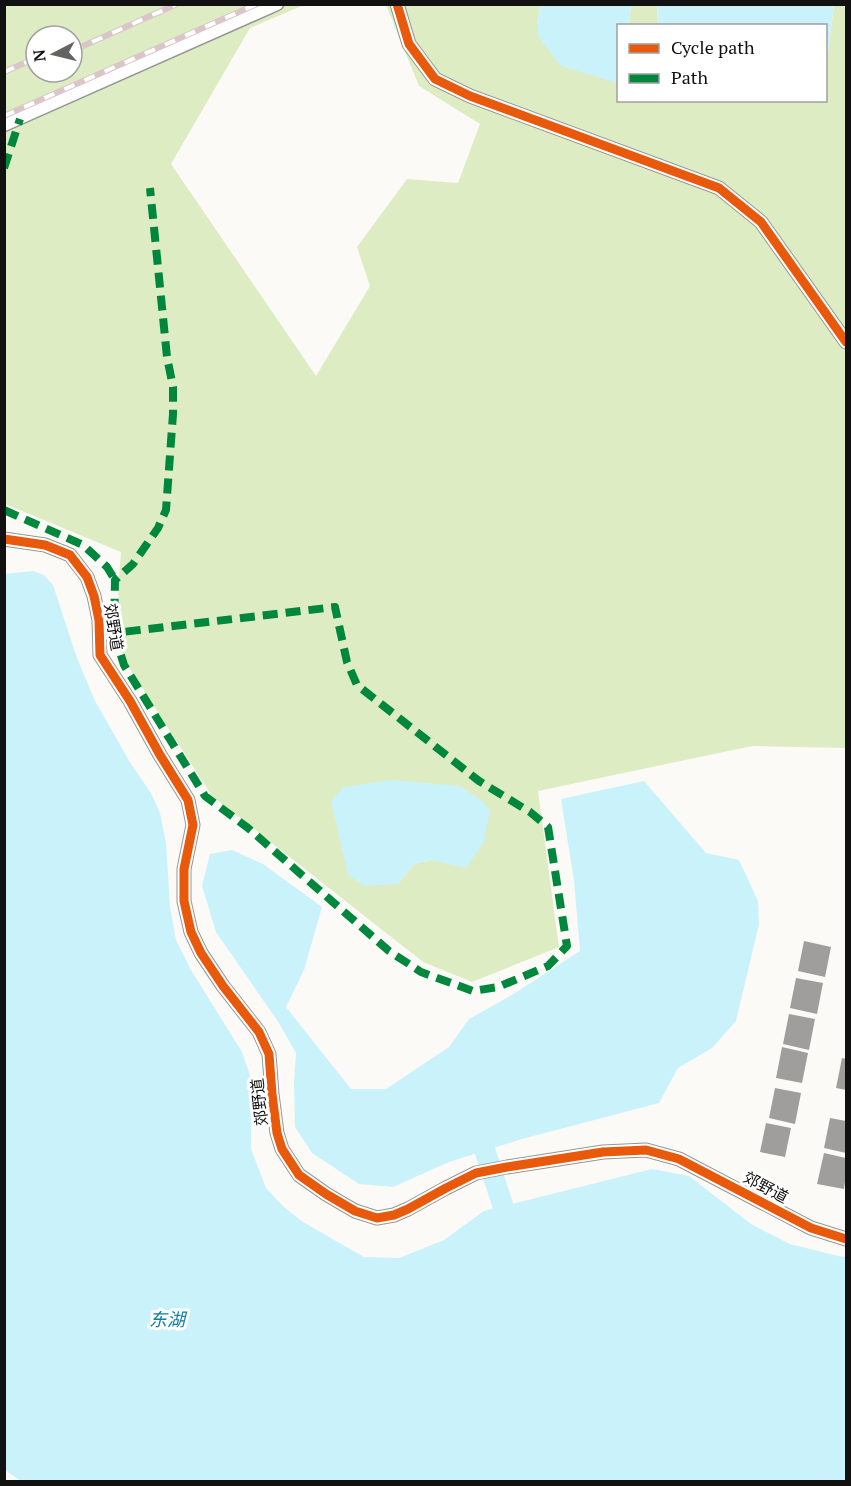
<svg xmlns="http://www.w3.org/2000/svg" width="851" height="1486" viewBox="0 0 851 1486" font-family="'PT Serif','Noto Sans SC',serif">
  <style>
    .forest { fill: #deecc3; fill-rule: evenodd }
    .water { fill: #caf2fa }
    .lines { fill: none; stroke-linecap: round; stroke-linejoin: round }
    .river { stroke: #caf2fa; stroke-width: 21 }
    .building { fill: #a09e9c }
    .minor-casing { stroke: #979695; stroke-width: 15 }
    .minor { stroke: #fffefe; stroke-width: 12 }
    .rail-casing { stroke: #dac5c9; stroke-width: 6 }
    .rail { stroke: #fff; stroke-width: 4; stroke-dasharray: 11; stroke-linecap: butt }
    .quiet { stroke: #00873e; stroke-width: 8; stroke-dasharray: 15 8; stroke-linecap: butt }
    .cycleway-casing { stroke: #fff; stroke-width: 13 }
    .cycleway { stroke: #e8590c; stroke-width: 9 }
    .labels { text-anchor: middle; dominant-baseline: central; stroke-width: 6; stroke-linejoin: round; paint-order: stroke }
    .street-label { font-size: 16px; fill: #111; stroke: #fff }
    .water-label { font-size: 18px; font-style: italic; fill: #0e80a6; stroke: #fff }
  </style>
  <rect width="100%" height="100%" fill="#fcfaf7"/>
  <!-- forest -->
  <path class="forest" d="M 4,5 L 304,5 L 250,28 L 171,164 L 316,376 L 370,286 L 357,247 L 407,179 L 458,183 L 480,124 L 419,86 L 386,5 L 541,5 L 537,24 L 616,83 L 618,79 L 618,100 L 826,100 L 826,69 L 834,5 L 846,5 L 846,748 L 752,746 L 538,791 L 559,947 L 472,982 L 423,962 L 212,796 L 123,658 L 118,590 L 121,552 L 5,504 ZM 36,36 L 72,36 L 72,72 L 36,72 ZM 344,787 L 432,860 L 414,864 L 398,884 Z
    M 631,5 L 657,5 L 658,25 L 629,26 Z"/>
  <!-- water -->
  <path class="water" d="M 541,5 L 631,5 L 629,25 L 618,26 L 618,79 L 617,83 L 561,66 L 539,38 L 537,24 Z
    M 657,5 L 834,5 L 826,68 L 826,69 L 826,26 L 658,25 Z
    M 33,571 L 44,575 L 53,585 L 77,658 L 95,701 L 131,764 L 151,793 L 160,813 L 166,843 L 170,907 L 176,940 L 191,970 L 242,1052 L 253,1084 L 251,1121 L 251,1149 L 266,1188 L 284,1207 L 303,1222 L 364,1257 L 399,1258 L 444,1240 L 484,1211 L 652,1169 L 689,1176 L 751,1224 L 790,1244 L 838,1256 L 846,1257 L 846,1481 L 22,1482 L 5,1470 L 4,574 Z
    M 392,780 L 460,786 L 482,801 L 490,810 L 484,842 L 466,868 L 432,860 L 414,864 L 398,884 L 365,886 L 348,875 L 331,801 L 344,787 Z
    M 644,781 L 706,853 L 739,860 L 758,901 L 759,924 L 736,1021 L 712,1048 L 678,1068 L 659,1103 L 522,1139 L 449,1162 L 393,1187 L 359,1184 L 312,1153 L 295,1127 L 294,1082 L 296,1053 L 279,1023 L 216,932 L 202,886 L 210,854 L 232,850 L 263,864 L 322,907 L 304,970 L 286,1007 L 351,1089 L 386,1089 L 449,1047 L 469,1019 L 512,995 L 580,951 L 574,881 L 561,799 Z"/>
  <g class="lines">
    <!-- river -->
    <path class="river" d="M 485,1151 L 503,1206"/>
  </g>
  <!-- building -->
  <path class="building" d="M 804,941 L 831,947 L 825,977 L 798,971 Z
    M 796,978 L 823,983 L 817,1014 L 790,1008 Z
    M 789,1014 L 815,1019 L 809,1050 L 783,1044 Z
    M 782,1047 L 808,1053 L 802,1083 L 776,1078 Z
    M 842,1058 L 846,1059 L 846,1090 L 836,1088 Z
    M 775,1088 L 801,1093 L 795,1124 L 769,1118 Z
    M 830,1118 L 846,1121 L 846,1153 L 824,1148 Z
    M 766,1123 L 791,1128 L 785,1157 L 760,1152 Z
    M 824,1153 L 846,1158 L 846,1175 L 844,1189 L 817,1184 Z"/>
  <g class="lines">
    <defs>
      <path id="minor" d="M 397,4 L 409,44 L 435,79 L 470,96 L 719,188 L 761,222 L 846,342
        M 4,125 L 277,4
        M 4,539 L 45,545 L 70,555 L 87,577 L 94,596 L 99,620 L 100,655 L 130,701 L 160,755 L 188,800 L 193,825 L 184,869 L 184,901 L 191,932 L 201,953 L 223,986 L 259,1032 L 269,1054 L 272,1094 L 277,1133 L 282,1149 L 299,1175 L 326,1194 L 355,1211 L 377,1218 L 394,1215 L 408,1209 L 446,1188 L 476,1173 L 507,1167 L 603,1152 L 646,1150 L 679,1159 L 811,1228 L 846,1239"/>
    </defs>
    <!-- minor casing -->
    <use href="#minor" class="minor-casing"/>
    <!-- minor -->
    <use href="#minor" class="minor"/>
    <defs>
      <path id="rail" d="M 72,51 L 177,4
        M 4,72 L 36,58
        M 4,116 L 257,4"/>
    </defs>
    <!-- rail casing -->
    <use href="#rail" class="rail-casing"/>
    <!-- rail -->
    <use href="#rail" class="rail"/>
    <!-- quiet -->
    <path class="quiet" d="M 4,168 L 20,119
      M 4,510 L 83,545 L 107,567 L 115,580
      M 114,633 L 124,665 L 205,796 L 248,828 L 389,951 L 421,972 L 473,991 L 498,987 L 548,966 L 567,946 L 548,827 L 530,812 L 479,781 L 357,685 L 347,662 L 335,607 L 114,633 L 115,580 L 133,564 L 158,528 L 166,510 L 173,414 L 173,387 L 167,357 L 150,188"/>
    <defs>
      <path id="cycleway" d="M 397,4 L 409,44 L 435,79 L 470,96 L 719,188 L 761,222 L 846,342
        M 4,539 L 45,545 L 70,555 L 87,577 L 94,596 L 99,620 L 100,655 L 130,701 L 160,755 L 188,800 L 193,825 L 184,869 L 184,901 L 191,932 L 201,953 L 223,986 L 259,1032 L 269,1054 L 272,1094 L 277,1133 L 282,1149 L 299,1175 L 326,1194 L 355,1211 L 377,1218 L 394,1215 L 408,1209 L 446,1188 L 476,1173 L 507,1167 L 603,1152 L 646,1150 L 679,1159 L 811,1228 L 846,1239"/>
    </defs>
    <!-- cycleway casing -->
    <use href="#cycleway" class="cycleway-casing"/>
    <!-- cycleway -->
    <use href="#cycleway" class="cycleway"/>
  </g>
  <g class="labels">
    <!-- street labels -->
    <g class="street-label">
      <text transform="translate(114 627) rotate(81)">郊野道</text>
      <text transform="translate(259 1102) rotate(-96)">郊野道</text>
      <text transform="translate(766 1187) rotate(28)">郊野道</text>
    </g>
    <!-- water labels -->
    <g class="water-label">
      <text x="167" y="1319">东湖</text>
    </g>
  </g>
  <!-- border -->
  <rect width="851" height="1486" fill="none" stroke="#111111" stroke-width="12"/>
  <!-- legend -->
  <rect x="617" y="24" width="210" height="78" fill="#ffffff" stroke="#a0a0a0" stroke-width="1.5"/>
  <rect x="629" y="44" width="30" height="9" fill="#e8590c" stroke="#a0a0a0" stroke-width="1.5"/>
  <text x="671" y="54" font-size="18" fill="#111111">Cycle path</text>
  <rect x="629" y="74" width="30" height="9" fill="#00873e" stroke="#a0a0a0" stroke-width="1.5"/>
  <text x="671" y="84" font-size="18" fill="#111111">Path</text>
  <!-- north arrow -->
  <g transform="translate(54 54) rotate(263)"><circle r="28" fill="#ffffff" stroke="#a0a0a0" stroke-width="1.5"/>
  <path d="M0-4.5L10 22L0 15L-10 22Z" fill="#636362"/>
  <text y="-9" font-size="16" font-weight="bold" text-anchor="middle" fill="#111111">N</text>
  </g>
</svg>
